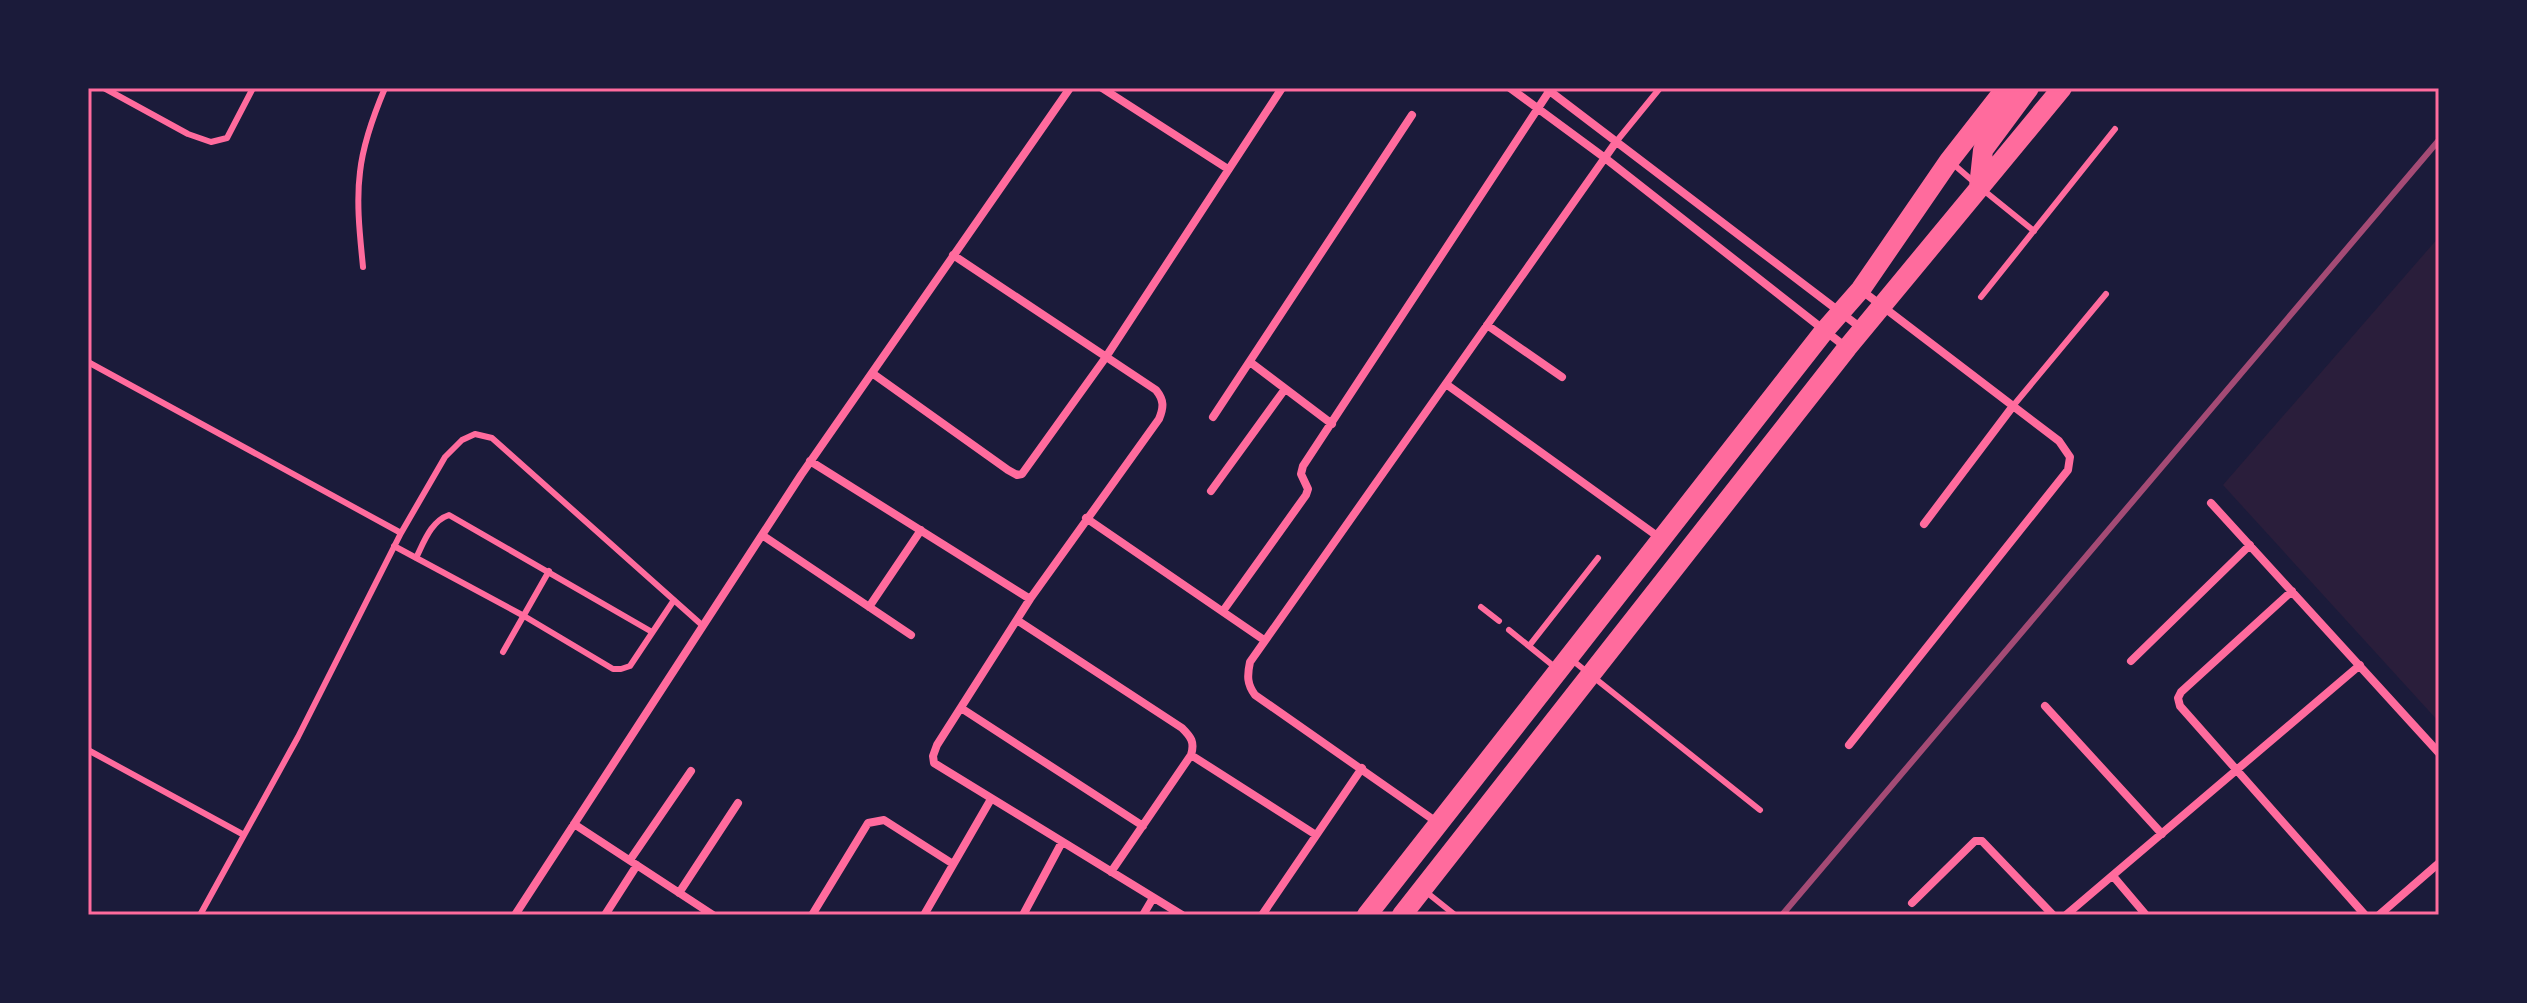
<svg xmlns="http://www.w3.org/2000/svg" width="2527" height="1003" viewBox="0 0 2527 1003" font-family="Helvetica,sans-serif">
  <style>
    .green { fill: #2a1e3b }
    .lines { fill: none; stroke-linecap: round; stroke-linejoin: round }
    .service { stroke: #ff6b9d; stroke-width: 6 }
    .minor { stroke: #ff6b9d; stroke-width: 8 }
    .trunk { stroke: #ff6b9d; stroke-width: 20 }
    .rail { stroke: #a44b75; stroke-width: 6 }
    .neatline { fill: none; stroke: #ff6b9d; stroke-width: 3 }
  </style>
  <rect width="100%" height="100%" fill="#1b1b3a"/>
  <!-- green -->
  <path class="green" d="M 2439,237 L 2439,722 L 2223,485 Z"/>
  <g class="lines">
    <!-- service -->
    <path class="service" d="M 104,88 L 188,134 L 211,142 L 227,138 L 253,88
      M 1616,142 L 1660,88
      M 1952,163 L 1974,182
      M 1982,189 L 2034,231
      M 363,267 C 360,236 356,203 360,172 C 363,144 374,114 385,88
      M 1981,297 L 2115,129
      M 88,362 L 401,533
      M 2013,406 L 2106,294
      M 394,546 L 524,616 L 613,669 L 621,669 L 630,666 L 674,600
      M 416,558 C 424,542 431,521 449,515 L 652,632
      M 1481,607 L 1499,621
      M 1509,630 L 1556,668
      M 1529,646 L 1598,558
      M 503,652 L 549,571
      M 1572,660 L 1760,810
      M 88,750 L 244,835
      M 1425,891 L 1455,915
      M 200,915 L 298,737 L 401,533 L 445,457 L 462,440 L 475,434 L 492,438 L 703,626"/>
    <!-- minor -->
    <path class="minor" d="M 1102,88 L 1228,169
      M 1510,88 L 1605,158 L 1847,348
      M 1547,89 L 1861,328
      M 953,255 L 1156,390 C 1164,400 1164,407 1159,419 L 1030,599 L 937,745 L 933,756 L 934,763 L 1182,915
      M 1487,325 L 1562,377
      M 1250,362 L 1332,424
      M 872,373 L 1008,470 L 1017,475 L 1022,474 L 1106,357 L 1282,88
      M 1446,384 L 1660,538
      M 1213,417 L 1412,115
      M 810,461 L 1030,599
      M 1211,491 L 1285,389
      M 2211,503 L 2439,753
      M 1086,518 L 1264,640
      M 1924,524 L 2013,406
      M 762,535 L 911,635
      M 2292,591 L 2181,692 L 2178,698 L 2180,706 L 2365,915
      M 869,607 L 921,530
      M 1223,611 L 1306,495 L 1308,489 L 1301,474 L 1303,466 L 1550,90
      M 1017,620 L 1182,728 C 1191,737 1195,742 1191,755 L 1111,872
      M 2131,661 L 2250,545
      M 2045,706 L 2162,834
      M 961,708 L 1143,826
      M 1849,745 L 2068,470 L 2070,457 L 2059,441 L 1861,290
      M 1191,755 L 1316,835
      M 1438,823 L 1255,695 C 1247,684 1247,676 1250,662 L 1616,142
      M 574,824 L 713,915
      M 630,860 L 691,771
      M 2113,876 L 2146,915
      M 679,893 L 738,803
      M 1912,903 L 1975,841 L 1982,841 L 2053,915
      M 515,915 L 801,475 L 1070,88
      M 605,915 L 637,865
      M 812,915 L 868,823 L 884,820 L 953,864
      M 924,915 L 991,799
      M 1023,915 L 1062,842
      M 1143,915 L 1153,898
      M 1262,915 L 1362,768
      M 2066,915 L 2360,665
      M 2379,915 L 2439,863"/>
    <!-- trunk -->
    <path class="trunk" d="M 1979,187 L 1983,150 L 2029,88
      M 1367,915 L 1825,330 L 1861,289 L 1949,161 L 2006,88
      M 1402,915 L 1847,348 L 2062,88"/>
    <!-- rail -->
    <path class="rail" d="M 1782,915 L 2439,140"/>
  </g>
  <!-- border -->
  <rect width="2527" height="1003" fill="none" stroke="#1b1b3a" stroke-width="180"/>
  <rect x="90" y="90" width="2347" height="823" class="neatline"/>
</svg>
